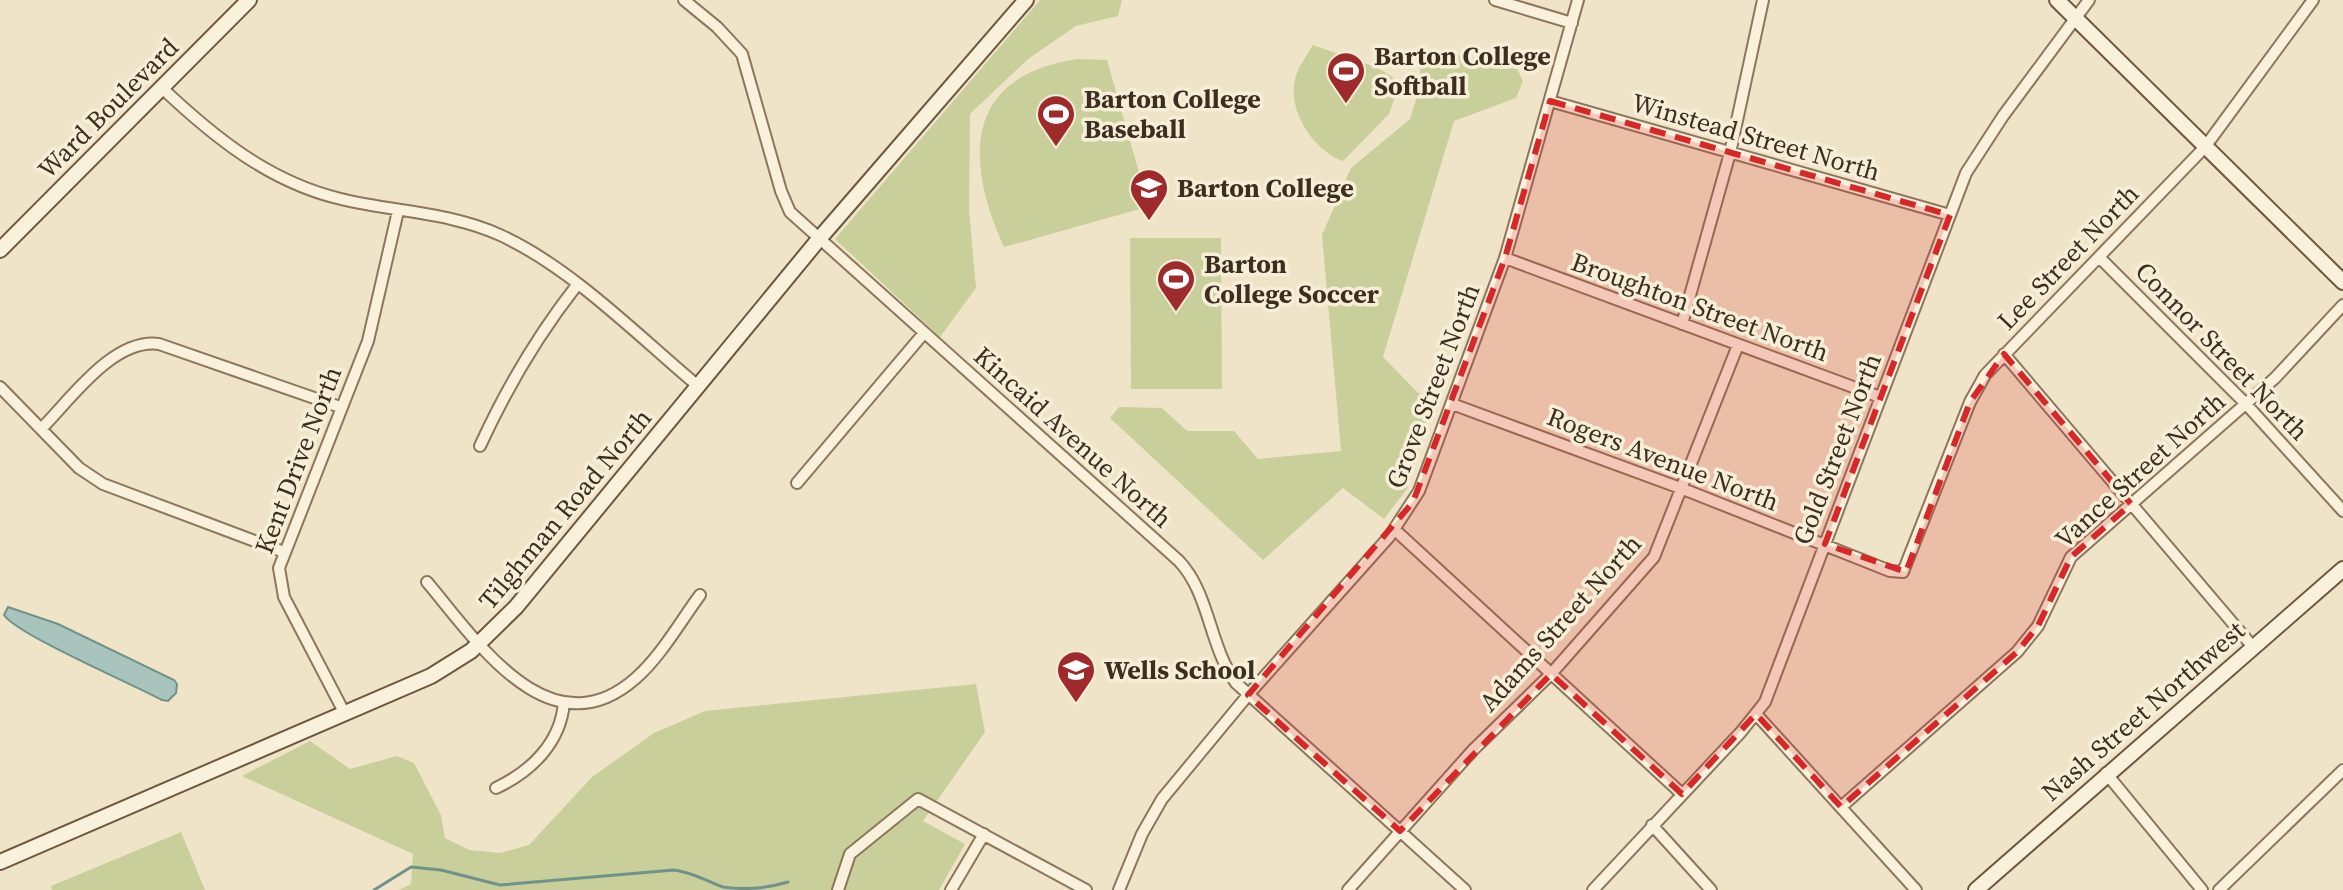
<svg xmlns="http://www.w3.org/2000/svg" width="2343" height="890" viewBox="0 0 2343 890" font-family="'Source Serif 4',serif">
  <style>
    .green { fill: #c9cf9b }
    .water { fill: #a9c4bc; stroke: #6f938a; stroke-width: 2 }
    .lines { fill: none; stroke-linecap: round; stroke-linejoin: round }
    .stream { stroke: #6f938a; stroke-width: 3 }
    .street-casing { stroke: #8d765c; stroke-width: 14 }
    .secondary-casing { stroke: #6f573f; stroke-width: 18 }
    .street { stroke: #faf1dc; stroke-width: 10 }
    .secondary { stroke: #faf1dc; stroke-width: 14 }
    .marked { fill: #d62828; fill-opacity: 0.2; stroke: #d62828; stroke-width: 6; stroke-dasharray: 16 10; stroke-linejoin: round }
    .labels { text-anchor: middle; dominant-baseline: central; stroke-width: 7; stroke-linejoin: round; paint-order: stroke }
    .poi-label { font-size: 26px; font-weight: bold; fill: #3d2e20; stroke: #f7eed8; text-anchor: start }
    .street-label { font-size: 26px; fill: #3d2e20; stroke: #f7eed8 }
  </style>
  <rect width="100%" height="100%" fill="#f0e4c8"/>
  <!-- green -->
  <path class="green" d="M 1040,0 L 1122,0 L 1118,16 L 1076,26 L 1028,59 L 970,114 L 969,209 L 976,288 L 940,337 L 835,239 Z
    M 1313,45 L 1378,68 L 1400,82 L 1389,114 L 1343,161 C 1314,151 1287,111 1295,79 C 1298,67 1307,55 1313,45 Z
    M 1421,55 L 1458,55 L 1517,69 L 1523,81 L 1516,98 L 1454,121 L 1383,357 L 1431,406 L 1407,489 L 1384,519 L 1343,488 L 1263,560 L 1110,418 L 1119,407 L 1162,408 L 1187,431 L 1234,431 L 1258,459 L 1341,451 L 1322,235 L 1351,168 L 1410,119 L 1419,90 Z
    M 1078,59 L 1107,60 L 1146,197 L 1140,209 L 1004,247 C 964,160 964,75 1078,59 Z
    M 1130,238 L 1221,238 L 1222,389 L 1131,389 Z
    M 976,684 L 985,732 L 923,821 L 965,844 L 939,890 L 399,890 L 411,884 L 413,854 L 242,776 L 310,741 L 350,769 L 397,756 L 414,763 L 441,815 L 445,838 L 469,850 L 500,853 L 529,845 L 592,777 L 654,733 L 705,711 Z
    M 181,832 L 205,890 L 52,890 L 51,886 Z"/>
  <!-- water -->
  <path class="water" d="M 8,607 L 58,624 L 174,680 L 177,684 L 176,693 L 168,701 L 162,700 C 134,685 16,634 4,615 Z"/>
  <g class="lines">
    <!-- stream -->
    <path class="stream" d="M 374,890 L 411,867 L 441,870 L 500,885 L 674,870 C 692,872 706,881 723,887 C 744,890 768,888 788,882"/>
    <defs>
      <path id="street" d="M 684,0 L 717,27 L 742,54 L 781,191 L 790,212 L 1179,561 C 1210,594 1209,646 1236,683 L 1465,890
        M 1495,0 L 1572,23
        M 162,88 C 214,137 269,182 341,199 C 394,212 450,212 500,235 C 572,268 637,335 698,386
        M 1550,101 L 1950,215
        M 1505,258 L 1880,397
        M 2100,258 L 2246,404 L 2343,511
        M 1682,324 L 1730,153 L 1763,0
        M 2004,354 L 2253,647
        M 0,387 L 79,468 L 103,484 L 284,552
        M 1452,404 L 1683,489 L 1890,571 L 1903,572 L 1970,402 L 1985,375 L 2205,147 L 2313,0
        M 41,429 C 71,399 113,338 159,344 L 340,407
        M 480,446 C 507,387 537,336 577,285
        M 797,483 L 924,333
        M 1394,529 L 1682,794
        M 427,582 C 476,640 550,754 636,678 C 661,656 680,622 700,595
        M 345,714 L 284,597 L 279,568 L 368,341 L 398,211
        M 1756,714 L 1916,890
        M 2106,773 L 2202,890
        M 496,788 C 532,771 561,742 564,702
        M 1841,807 L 2017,652 L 2038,626 L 2071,557 L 2275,378 L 2343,305
        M 1652,825 L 1711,890
        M 838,890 L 850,854 L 918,799 L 1086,890
        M 951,890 L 984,834
        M 1119,890 L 1142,834 L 1162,799 L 1248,695 L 1389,537 L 1419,491 L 1505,258 L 1578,0
        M 1348,890 L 1473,750 L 1551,674 L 1654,557 L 1738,345
        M 1593,890 L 1741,732 L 1765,702 L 1966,173 L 2003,116 L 2089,0
        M 2219,890 L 2343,770"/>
      <path id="secondary" d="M 2057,0 L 2343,282
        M 0,250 L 249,0
        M 0,862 L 431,676 L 471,651 L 516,607 L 819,239 L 1026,0
        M 1976,890 L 2343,569"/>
    </defs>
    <!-- street casing -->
    <use href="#street" class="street-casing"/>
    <!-- secondary casing -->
    <use href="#secondary" class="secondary-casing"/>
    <!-- street -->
    <use href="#street" class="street"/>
    <!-- secondary -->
    <use href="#secondary" class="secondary"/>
  </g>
  <!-- marked area -->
  <path class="marked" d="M 1550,101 L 1950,215 L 1825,544 L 1906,572 L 1970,402 L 2004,354 L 2131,504 L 2071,557 L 2038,626 L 2017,652 L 1841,807 L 1756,714 L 1682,794 L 1551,674 L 1400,831 L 1248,695 L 1413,502 L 1505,258 Z"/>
  <!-- icons -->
  <defs>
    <symbol id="stadium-pin" viewBox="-11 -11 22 30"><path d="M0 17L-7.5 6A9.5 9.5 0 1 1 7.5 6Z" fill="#9e2a2b" stroke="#f7eed8"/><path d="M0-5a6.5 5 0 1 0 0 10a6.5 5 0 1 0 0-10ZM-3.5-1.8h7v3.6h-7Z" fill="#fff"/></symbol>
    <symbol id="university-pin" viewBox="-11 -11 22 30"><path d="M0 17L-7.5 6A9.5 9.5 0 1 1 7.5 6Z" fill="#9e2a2b" stroke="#f7eed8"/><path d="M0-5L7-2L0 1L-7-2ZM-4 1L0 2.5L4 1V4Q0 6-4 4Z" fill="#fff"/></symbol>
    <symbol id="school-pin" viewBox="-11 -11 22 30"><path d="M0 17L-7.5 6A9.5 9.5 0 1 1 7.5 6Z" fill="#9e2a2b" stroke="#f7eed8"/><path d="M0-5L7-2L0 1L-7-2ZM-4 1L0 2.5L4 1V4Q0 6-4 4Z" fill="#fff"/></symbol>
  </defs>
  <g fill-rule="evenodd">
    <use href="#stadium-pin" x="1324" y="49" width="44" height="60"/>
    <use href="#stadium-pin" x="1034" y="92" width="44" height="60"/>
    <use href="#university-pin" x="1127" y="166" width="44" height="60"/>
    <use href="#stadium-pin" x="1154" y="257" width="44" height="60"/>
    <use href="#school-pin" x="1054" y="648" width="44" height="60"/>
  </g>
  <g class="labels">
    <!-- poi labels -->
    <g class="poi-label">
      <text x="1374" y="56">Barton College<tspan x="1374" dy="30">Softball</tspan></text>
      <text x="1084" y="99">Barton College<tspan x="1084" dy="30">Baseball</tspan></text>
      <text x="1177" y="188">Barton College</text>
      <text x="1204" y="264">Barton<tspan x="1204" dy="30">College Soccer</tspan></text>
      <text x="1104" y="670">Wells School</text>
    </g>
    <!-- street labels -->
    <g class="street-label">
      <text transform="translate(108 108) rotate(-45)">Ward Boulevard</text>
      <text transform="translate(1756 137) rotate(16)">Winstead Street North</text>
      <text transform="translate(2068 257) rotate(-46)">Lee Street North</text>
      <text transform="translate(1700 307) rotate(20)">Broughton Street North</text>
      <text transform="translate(2222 351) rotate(46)">Connor Street North</text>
      <text transform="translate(1433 386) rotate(-69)">Grove Street North</text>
      <text transform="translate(1073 437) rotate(42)">Kincaid Avenue North</text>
      <text transform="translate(1837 449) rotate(-69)">Gold Street North</text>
      <text transform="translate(1663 459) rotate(21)">Rogers Avenue North</text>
      <text transform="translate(298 460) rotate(-69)">Kent Drive North</text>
      <text transform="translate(2140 470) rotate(-42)">Vance Street North</text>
      <text transform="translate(565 509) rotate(-50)">Tilghman Road North</text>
      <text transform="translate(1560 623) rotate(-48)">Adams Street North</text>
      <text transform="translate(2143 711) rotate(-41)">Nash Street Northwest</text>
    </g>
  </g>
</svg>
